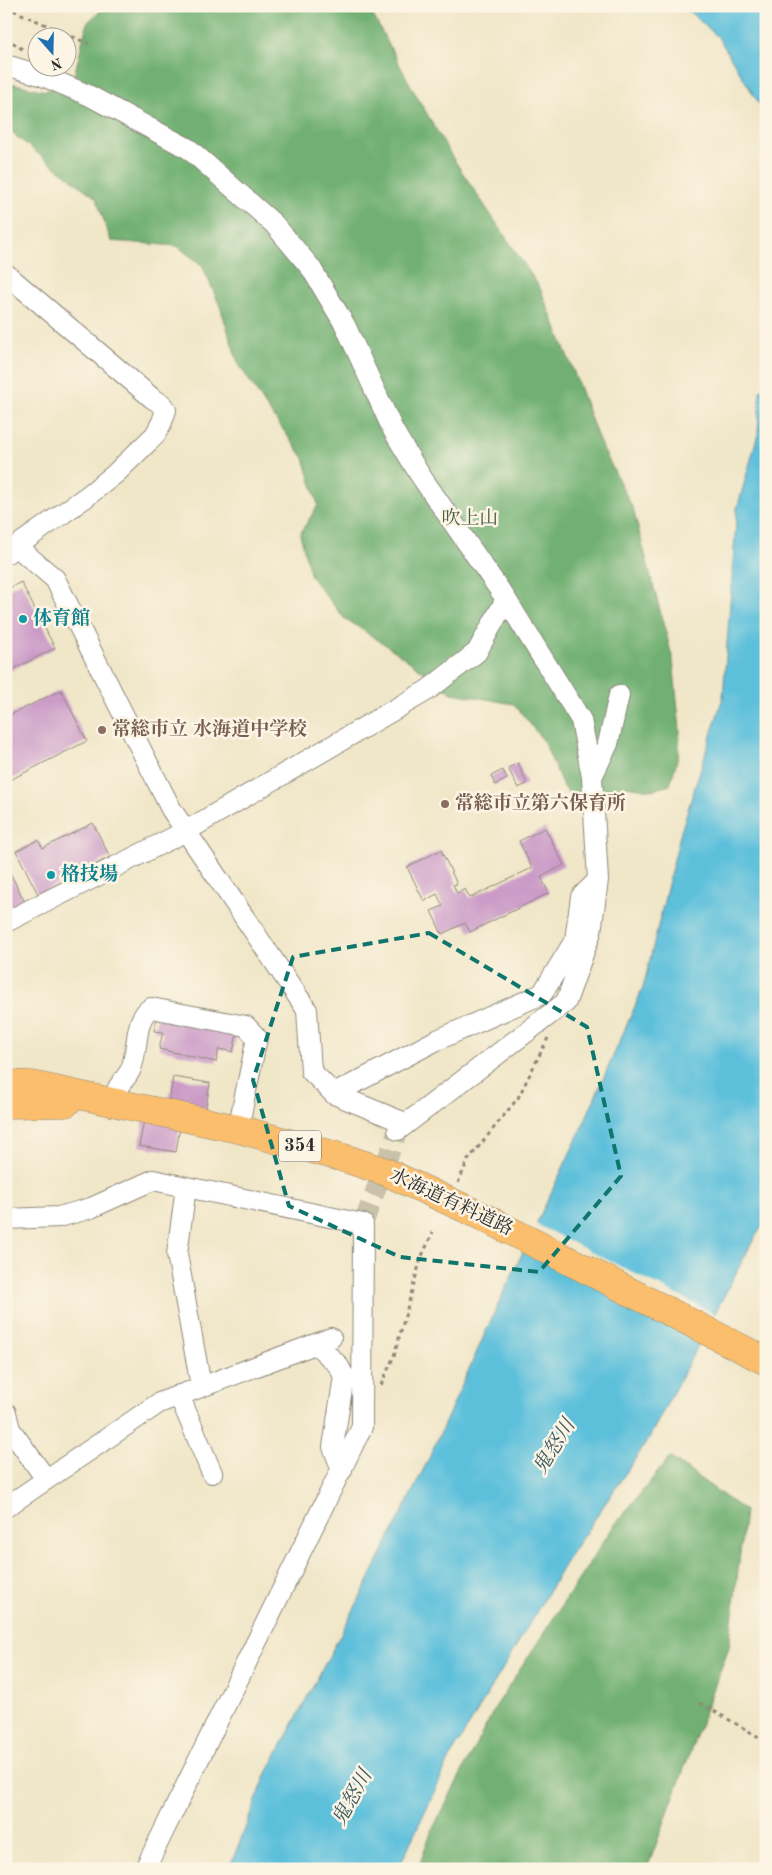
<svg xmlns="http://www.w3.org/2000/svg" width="772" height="1875" viewBox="0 0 772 1875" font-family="'Old Standard TT','Noto Serif JP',serif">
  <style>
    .forest { fill: #71b072; stroke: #4e6e4e }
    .water { fill: #5dc0db; stroke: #447683 }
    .pier { fill: #f0e6c8 }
    .building { fill: #cb9bc8 }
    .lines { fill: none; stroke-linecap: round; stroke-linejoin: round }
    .minor-tunnel { stroke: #c9c1a9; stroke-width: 20; stroke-dasharray: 20 10; stroke-linecap: butt }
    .minor-casing { stroke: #8e887a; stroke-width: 22 }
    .highway-casing { stroke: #8e887a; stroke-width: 29 }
    .path { stroke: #8e887a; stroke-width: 3; stroke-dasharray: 4 4; stroke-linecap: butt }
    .minor { stroke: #fff; stroke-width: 20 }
    .highway { stroke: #fabe6d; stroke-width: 28 }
    .marked { fill: none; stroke: #0f766e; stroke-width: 4; stroke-dasharray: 10 6; stroke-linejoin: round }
    .culture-dot { fill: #0f9aa8; stroke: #fcf5e5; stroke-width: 2 }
    .education-dot { fill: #8d6e63; stroke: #fcf5e5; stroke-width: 2 }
    .labels { text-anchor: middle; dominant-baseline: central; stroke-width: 5; stroke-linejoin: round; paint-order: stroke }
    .shield { fill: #fcf5e5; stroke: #6a6863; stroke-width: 1 }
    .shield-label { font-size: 18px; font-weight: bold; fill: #2b2b2b }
    .park-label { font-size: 19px; fill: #485c46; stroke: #fcf5e5 }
    .culture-label { font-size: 19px; font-weight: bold; fill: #0d838f; stroke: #fcf5e5; text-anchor: start }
    .education-label { font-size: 19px; font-weight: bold; fill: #785e54; stroke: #fcf5e5; text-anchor: start }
    .street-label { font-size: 19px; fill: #2b2b2b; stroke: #fcf5e5 }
    .water-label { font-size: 20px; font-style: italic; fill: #3a5860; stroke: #fcf5e5 }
  </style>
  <rect width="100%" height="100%" fill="#fcf5e5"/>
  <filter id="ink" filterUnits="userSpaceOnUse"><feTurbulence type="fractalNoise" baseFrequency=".02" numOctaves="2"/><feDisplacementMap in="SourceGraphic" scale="10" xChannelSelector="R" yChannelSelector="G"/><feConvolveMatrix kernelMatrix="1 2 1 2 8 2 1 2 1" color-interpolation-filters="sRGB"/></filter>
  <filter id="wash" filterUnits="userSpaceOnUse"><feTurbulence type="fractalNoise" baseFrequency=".0096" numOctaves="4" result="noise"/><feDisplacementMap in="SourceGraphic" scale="20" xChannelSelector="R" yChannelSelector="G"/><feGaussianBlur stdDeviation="1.12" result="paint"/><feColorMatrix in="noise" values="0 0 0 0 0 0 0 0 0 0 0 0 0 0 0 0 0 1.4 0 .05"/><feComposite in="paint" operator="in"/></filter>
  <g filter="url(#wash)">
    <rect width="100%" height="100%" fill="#f0e6c8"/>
    <!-- forest -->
    <path class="forest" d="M 106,6 L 368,6 L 412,88 L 452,157 L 540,288 L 572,367 L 599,441 L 633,509 L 673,660 L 680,730 L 678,757 L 670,785 L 651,790 L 627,786 L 584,810 L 563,786 L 543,740 L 514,704 L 452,693 L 395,651 L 344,618 L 311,577 L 300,534 L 318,505 L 304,458 L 268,409 L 238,363 L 220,306 L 202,265 L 177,246 L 111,241 L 96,198 L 17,137 L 6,125 L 6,82 L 46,91 L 74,76 L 87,23 Z
      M 670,1457 L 745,1511 L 729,1647 L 647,1869 L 418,1869 L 431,1832 L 496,1706 L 613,1527 Z"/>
    <!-- water -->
    <path class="water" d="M 683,6 L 766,6 L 766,115 L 718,37 Z
      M 766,385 L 766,1221 L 755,1237 L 648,1440 L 569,1557 L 452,1754 L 398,1869 L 229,1869 L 267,1773 L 361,1596 L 429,1458 L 501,1298 L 579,1134 L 643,988 L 680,835 L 723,697 L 737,509 L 758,434 L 760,391 Z"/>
    <!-- pier -->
    <path class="pier" d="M 534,1223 L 717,1315 L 704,1340 L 522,1247 Z"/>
    <g id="blocks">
      <!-- building -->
      <path class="building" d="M 21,582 L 55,648 L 6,673 L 6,590 Z
        M 61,690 L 87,741 L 6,782 L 6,717 Z
        M 518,763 L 527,784 L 518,788 L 508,768 Z
        M 503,770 L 507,779 L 495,785 L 491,776 Z
        M 93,823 L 110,857 L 38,894 L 16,851 L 38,840 L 43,848 Z
        M 545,828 L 564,865 L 541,877 L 549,893 L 470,932 L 465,923 L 442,934 L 431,911 L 443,906 L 437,894 L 424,901 L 407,867 L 441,850 L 457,884 L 453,885 L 457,893 L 465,889 L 470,898 L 532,868 L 519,841 Z
        M 9,871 L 25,902 L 6,912 L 6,872 Z
        M 157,1017 L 237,1034 L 233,1052 L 219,1049 L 216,1062 L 159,1049 L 163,1032 L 154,1031 Z
        M 173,1077 L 210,1083 L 203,1125 L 181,1121 L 176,1152 L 139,1146 L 147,1105 L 168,1109 Z"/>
    </g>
  </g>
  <g filter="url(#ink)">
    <use href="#blocks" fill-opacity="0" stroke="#8e887a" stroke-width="1"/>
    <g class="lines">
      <!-- minor-tunnel -->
      <path class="minor-tunnel" d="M 363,1224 L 398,1130"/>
      <defs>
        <path id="minor" d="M 6,65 L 43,76 L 88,95 L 189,149 L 274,224 L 311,268 L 345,325 L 393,430 L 420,475 L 506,599 L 581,720 L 592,777 L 598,880 L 591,932 L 566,1002 L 398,1130
          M 6,274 L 152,398 L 163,405 L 166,410 L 162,422 L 155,435 L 115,474 L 86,497 L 7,553
          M 16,546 L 55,579 L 171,809 L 307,1010 L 311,1071 L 334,1094 L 405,1123
          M 592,777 L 608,744 L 619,695
          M 6,922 L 186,831 L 428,690 L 477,652 L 506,599
          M 334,1094 L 435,1041 L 542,994 L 575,940 L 581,897 L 598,880
          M 115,1102 C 116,1083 122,1085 130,1071 C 139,1054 133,1018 151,1008 L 246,1026 L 257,1038 L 238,1129
          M 186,1187 L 177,1254 L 201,1386
          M 6,1219 L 59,1217 L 91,1208 L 153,1180 L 363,1224 L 362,1427 L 145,1869
          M 316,1344 L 338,1365 L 344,1376 L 333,1447 L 342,1470
          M 179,1395 L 212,1473
          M 6,1413 L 10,1429 L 46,1479
          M 6,1507 L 159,1403 L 331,1338"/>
        <path id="highway" d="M 6,1084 L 32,1085 L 238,1129 L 344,1158 L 386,1172 L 477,1214 L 766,1361
          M 6,1104 L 66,1103"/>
      </defs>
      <!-- minor casing -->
      <use href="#minor" class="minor-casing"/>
      <!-- highway casing -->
      <use href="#highway" class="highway-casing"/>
      <!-- path -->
      <path class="path" d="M 6,7 L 89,44
        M 6,38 L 25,51
        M 458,1183 L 468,1160 L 518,1098 L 548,1038
        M 381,1385 L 394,1356 L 421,1258 L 433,1232
        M 700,1703 L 766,1741
        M 758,1869 L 766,1851"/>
      <!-- minor -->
      <use href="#minor" class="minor"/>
      <!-- highway -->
      <use href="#highway" class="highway"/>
    </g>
  </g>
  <!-- marked area -->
  <path class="marked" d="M 429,933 L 587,1027 L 621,1176 L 539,1272 L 400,1257 L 289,1206 L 253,1080 L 293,957 Z"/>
  <!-- markers -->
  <g class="culture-dot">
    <circle cx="23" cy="619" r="5"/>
    <circle cx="51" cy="875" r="5"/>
  </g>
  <g class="education-dot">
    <circle cx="102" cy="730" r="5"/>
    <circle cx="445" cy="804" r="5"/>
  </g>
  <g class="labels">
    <!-- shield labels -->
    <rect class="shield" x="279" y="1130.5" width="42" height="31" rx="4"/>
    <g class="shield-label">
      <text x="300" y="1146">354</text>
    </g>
    <!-- park labels -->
    <g class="park-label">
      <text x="470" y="519">吹上山</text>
    </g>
    <!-- culture labels -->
    <g class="culture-label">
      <text x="33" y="619">体育館</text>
      <text x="61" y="875">格技場</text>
    </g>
    <!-- education labels -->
    <g class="education-label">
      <text x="112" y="730">常総市立 水海道中学校</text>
      <text x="455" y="804">常総市立第六保育所</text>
    </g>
    <!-- street labels -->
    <g class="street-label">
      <text transform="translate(451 1203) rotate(25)">水海道有料道路</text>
    </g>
    <!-- water labels -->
    <g class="water-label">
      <text transform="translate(555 1447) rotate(-58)">鬼怒川</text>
      <text transform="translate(353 1798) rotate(-61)">鬼怒川</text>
    </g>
  </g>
  <!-- margin -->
  <rect width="772" height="1875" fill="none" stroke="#fcf5e5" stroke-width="25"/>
  <!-- north arrow -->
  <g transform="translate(52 52) rotate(160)"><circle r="24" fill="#fcf5e5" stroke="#a8a49b"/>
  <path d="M0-4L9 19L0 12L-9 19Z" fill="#1f6fb2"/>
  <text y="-8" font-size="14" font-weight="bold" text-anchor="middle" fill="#2b2b2b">N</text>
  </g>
</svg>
